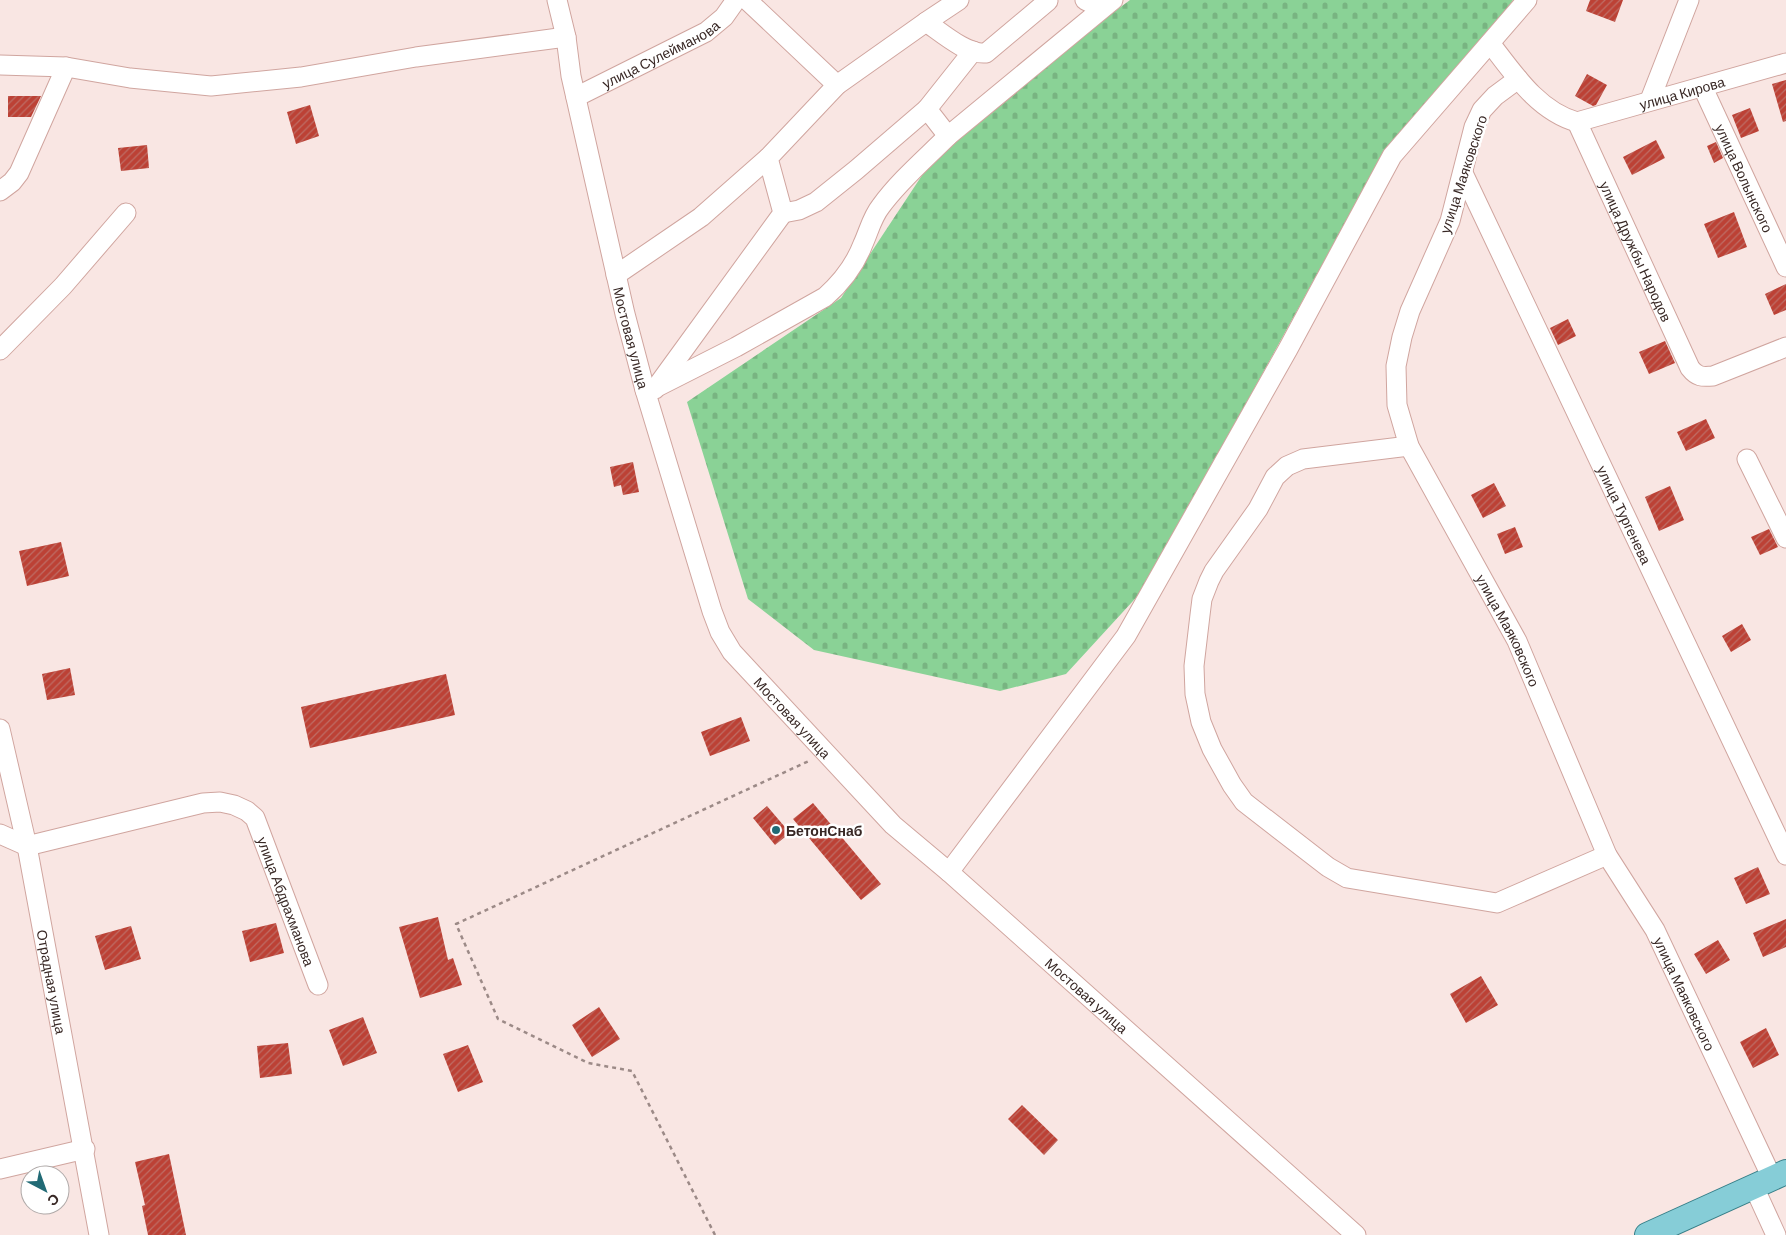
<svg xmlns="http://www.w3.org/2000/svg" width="1786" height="1235" viewBox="0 0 1786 1235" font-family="Barlow,sans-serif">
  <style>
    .cemetery { fill: url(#cemetery-stones) }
    .building { fill: url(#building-hatch) }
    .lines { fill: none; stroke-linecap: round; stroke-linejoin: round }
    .minor-casing { stroke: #d0a59f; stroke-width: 21 }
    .major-casing { stroke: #367e87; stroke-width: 26 }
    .path { stroke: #9c8a87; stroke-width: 2.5; stroke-dasharray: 4 4; stroke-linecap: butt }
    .minor { stroke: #fff; stroke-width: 19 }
    .major { stroke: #86cdd7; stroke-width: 24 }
    .poi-dot { fill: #216a75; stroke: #fff; stroke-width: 2 }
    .labels { text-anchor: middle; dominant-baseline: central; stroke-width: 5; stroke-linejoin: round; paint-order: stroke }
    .street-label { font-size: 14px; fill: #382825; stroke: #fff }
    .poi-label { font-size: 14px; font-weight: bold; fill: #382825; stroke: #fff; text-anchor: start }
  </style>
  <defs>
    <pattern id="cemetery-stones" width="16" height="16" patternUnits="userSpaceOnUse" patternTransform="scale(1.25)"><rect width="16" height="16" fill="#8ad296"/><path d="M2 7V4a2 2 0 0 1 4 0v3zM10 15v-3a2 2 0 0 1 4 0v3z" fill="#78b481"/></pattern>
    <pattern id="building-hatch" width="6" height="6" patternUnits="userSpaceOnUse" patternTransform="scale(1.25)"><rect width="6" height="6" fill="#bc4135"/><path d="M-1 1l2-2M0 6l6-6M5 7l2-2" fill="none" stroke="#be6d65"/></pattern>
  </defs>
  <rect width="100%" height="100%" fill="#f9e6e3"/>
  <!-- cemetery -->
  <path class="cemetery" d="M 1130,0 L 1513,0 L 1461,77 L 1382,156 L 1144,589 L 1066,674 L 1000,691 L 814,650 L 748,599 L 687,402 L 841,298 L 948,136 Z"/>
  <!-- building -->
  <path class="building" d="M 1590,0 L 1623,0 L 1615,22 L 1586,11 Z
    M 1587,74 L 1607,85 L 1596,105 L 1593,106 L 1575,96 Z
    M 1786,80 L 1786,121 L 1783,122 L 1772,84 Z
    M 8,96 L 41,96 L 31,117 L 8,117 Z
    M 310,105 L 319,136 L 296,144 L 287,112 Z
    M 1750,108 L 1759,131 L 1741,138 L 1732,115 Z
    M 1656,140 L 1665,158 L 1632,175 L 1623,157 Z
    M 1716,142 L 1723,158 L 1714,163 L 1707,146 Z
    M 147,145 L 149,168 L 121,171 L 118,148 Z
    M 1734,212 L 1747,247 L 1718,258 L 1704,224 Z
    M 1786,284 L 1786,310 L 1774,315 L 1765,294 Z
    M 1568,319 L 1576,336 L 1558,345 L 1550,328 Z
    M 1665,341 L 1675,363 L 1649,374 L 1639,352 Z
    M 1706,419 L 1715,438 L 1686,451 L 1677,432 Z
    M 633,462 L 639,492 L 623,495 L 621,485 L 614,487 L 610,467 Z
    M 1494,483 L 1506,506 L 1483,518 L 1471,495 Z
    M 1670,486 L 1684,520 L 1659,531 L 1645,497 Z
    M 1515,527 L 1523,547 L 1505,554 L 1497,534 Z
    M 1769,529 L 1778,547 L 1760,555 L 1751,537 Z
    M 61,542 L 69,576 L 27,586 L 19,551 Z
    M 1742,624 L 1751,640 L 1731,652 L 1722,636 Z
    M 70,668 L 75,695 L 47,700 L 42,674 Z
    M 446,674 L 455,715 L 310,748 L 301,707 Z
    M 741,717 L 750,741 L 710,756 L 701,732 Z
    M 813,803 L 881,884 L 861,900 L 793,819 Z
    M 767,806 L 790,833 L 775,845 L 753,818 Z
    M 1758,867 L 1770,894 L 1746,904 L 1734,878 Z
    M 438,917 L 448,960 L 453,958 L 462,985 L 420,998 L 399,927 Z
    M 1786,919 L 1786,947 L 1763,957 L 1753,933 Z
    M 276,923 L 284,953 L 250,962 L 242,931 Z
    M 131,926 L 141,959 L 105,970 L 95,936 Z
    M 1718,940 L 1730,960 L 1706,974 L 1694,954 Z
    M 1481,976 L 1498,1005 L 1466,1023 L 1450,994 Z
    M 599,1007 L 620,1039 L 592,1057 L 572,1025 Z
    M 363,1017 L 377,1053 L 343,1066 L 329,1030 Z
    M 1766,1028 L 1779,1055 L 1753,1068 L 1740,1042 Z
    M 288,1043 L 292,1074 L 260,1078 L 257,1046 Z
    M 468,1045 L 483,1082 L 458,1092 L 443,1054 Z
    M 1022,1105 L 1058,1140 L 1044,1155 L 1008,1119 Z
    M 169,1154 L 186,1235 L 148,1235 L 142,1206 L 145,1205 L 135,1162 Z"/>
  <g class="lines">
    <defs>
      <g id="minor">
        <path id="s1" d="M 557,0 L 566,37 L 571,76 L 625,314 L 645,390 L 712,611 L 720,632 L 732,652 L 893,825 L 949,872 L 1356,1235"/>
        <path d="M 747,0 L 837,85"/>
        <path d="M 959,0 L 926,22 C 942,33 967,55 986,53 L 1048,1"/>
        <path d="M 1085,0 L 1101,8 L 1102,0"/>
        <path d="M 1490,43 C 1514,74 1538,111 1577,122"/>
        <path d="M 973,51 L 927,109 L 948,136 L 1113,0"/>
        <path d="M 0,65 L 66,67 L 130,78 L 211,86 L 301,77 L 416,57 L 566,37"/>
        <path id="s2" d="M 1518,79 L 1495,96 L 1482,110 L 1474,127 L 1450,221 L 1410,311 L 1402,337 L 1396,366 L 1397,405 L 1409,446 L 1517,641 L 1607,855 L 1655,930 L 1772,1178"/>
        <path id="s3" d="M 1703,88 L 1786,267"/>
        <path id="s4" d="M 576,97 L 706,32 L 724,17 L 736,0"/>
        <path d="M 1650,100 L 1689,0"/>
        <path id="s5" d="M 1577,122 L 1690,368 C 1697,377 1702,377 1713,376 L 1786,347"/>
        <path id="s6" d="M 1577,122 L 1786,63"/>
        <path id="s7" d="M 1463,173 L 1786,855"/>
        <path d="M 0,191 L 12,182 L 19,173 L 66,67"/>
        <path d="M 783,213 L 799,210 L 816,202 L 856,170 L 927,109"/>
        <path d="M 616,275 L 701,217 L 768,158"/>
        <path d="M 0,350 L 63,286 L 126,213"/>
        <path d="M 659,386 L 736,347 L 825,297 C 842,282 855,265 863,244 C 869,231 872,217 881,206 C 899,181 926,158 948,136"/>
        <path d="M 645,390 L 655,389 L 783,213 L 768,158 L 837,85 L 926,22"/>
        <path d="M 1409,446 L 1303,459 L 1287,466 L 1275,477 L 1258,509 L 1214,571 L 1209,581 L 1202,599 L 1200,615 L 1194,666 L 1195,694 L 1201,722 L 1212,749 L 1232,785 L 1244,802 L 1328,867 L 1347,878 L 1497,903 L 1607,855"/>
        <path d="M 1747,459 L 1786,538"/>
        <path id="s8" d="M 0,729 L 27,846 L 99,1235"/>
        <path id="s9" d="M 0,834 L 27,846 L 203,803 L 220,802 L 234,805 L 247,811 L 255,818 L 318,985"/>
        <path d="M 949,872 L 1126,636 L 1288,349 L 1392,156 L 1527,0"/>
        <path d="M 0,1169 L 85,1149"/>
        <path d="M 1754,1187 L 1776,1235"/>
      </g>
      <path id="major" d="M 1647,1235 L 1786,1172"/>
    </defs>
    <!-- minor casing -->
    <use href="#minor" class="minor-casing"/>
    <!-- major casing -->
    <use href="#major" class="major-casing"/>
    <!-- path -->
    <path class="path" d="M 715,1235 L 632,1071 L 588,1063 L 498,1019 L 456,924 L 811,760"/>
    <!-- minor -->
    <use href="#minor" class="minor"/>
    <!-- major -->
    <use href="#major" class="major"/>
  </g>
  <!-- markers -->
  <circle class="poi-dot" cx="776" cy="830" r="5"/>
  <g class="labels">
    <!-- street labels -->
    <g class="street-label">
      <text stroke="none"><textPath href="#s4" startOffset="95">улица Сулейманова</textPath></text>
      <text stroke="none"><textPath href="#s6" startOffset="109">улица Кирова</textPath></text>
      <text transform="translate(1463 174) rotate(-72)">улица Маяковского</text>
      <text stroke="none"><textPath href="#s3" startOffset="99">улица Волынского</textPath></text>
      <text stroke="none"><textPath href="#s5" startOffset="142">улица Дружбы Народов</textPath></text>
      <text stroke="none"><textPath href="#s1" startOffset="346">Мостовая улица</textPath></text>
      <text stroke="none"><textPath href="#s7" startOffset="378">улица Тургенева</textPath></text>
      <text stroke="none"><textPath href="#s2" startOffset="610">улица Маяковского</textPath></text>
      <text stroke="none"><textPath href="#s1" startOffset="766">Мостовая улица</textPath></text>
      <text stroke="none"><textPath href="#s9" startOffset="356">улица Абдрахманова</textPath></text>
      <text stroke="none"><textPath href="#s8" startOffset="258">Отрадная улица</textPath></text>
      <text stroke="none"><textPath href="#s2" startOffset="1015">улица Маяковского</textPath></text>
      <text stroke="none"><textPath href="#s1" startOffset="1171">Мостовая улица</textPath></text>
    </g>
    <!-- poi labels -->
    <g class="poi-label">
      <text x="786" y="830">БетонСнаб</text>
    </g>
  </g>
  <!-- north arrow -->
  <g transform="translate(45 1190) rotate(139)"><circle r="24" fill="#ffffff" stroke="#afa9a8"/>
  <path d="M0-4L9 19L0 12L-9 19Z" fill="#216a75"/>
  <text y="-8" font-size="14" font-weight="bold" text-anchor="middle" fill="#382825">С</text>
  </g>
</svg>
